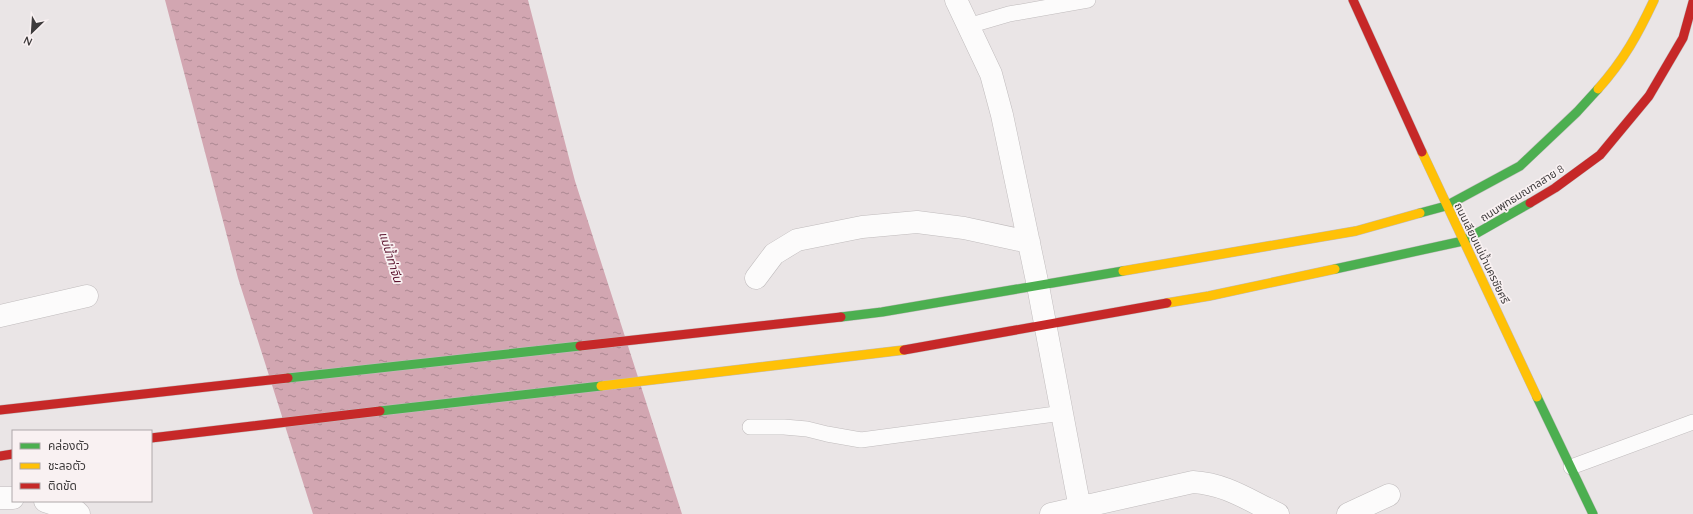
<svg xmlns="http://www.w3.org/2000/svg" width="1693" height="514" viewBox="0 0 1693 514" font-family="Quicksand,'Noto Sans Thai',sans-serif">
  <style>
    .water { fill: url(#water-ripples) }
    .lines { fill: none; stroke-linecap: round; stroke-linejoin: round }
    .lane-casing { stroke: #c0bcbd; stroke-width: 16 }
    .street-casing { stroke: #c0bcbd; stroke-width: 23 }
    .fast-casing { stroke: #c0bcbd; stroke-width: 10 }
    .slow-casing { stroke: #c0bcbd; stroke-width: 10 }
    .jam-casing { stroke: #c0bcbd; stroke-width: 10 }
    .lane { stroke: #fcfbfb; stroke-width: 15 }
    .street { stroke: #fcfbfb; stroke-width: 22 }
    .fast { stroke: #4caf50; stroke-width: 9 }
    .slow { stroke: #ffc107; stroke-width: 9 }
    .jam { stroke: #c62828; stroke-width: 9 }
    .labels { text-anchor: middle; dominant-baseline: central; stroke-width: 3.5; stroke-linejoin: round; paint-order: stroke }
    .street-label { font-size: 11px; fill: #3e3b3c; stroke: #f9f1f2 }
    .water-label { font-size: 12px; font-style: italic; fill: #5a122d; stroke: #f9f1f2 }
  </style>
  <defs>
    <pattern id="water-ripples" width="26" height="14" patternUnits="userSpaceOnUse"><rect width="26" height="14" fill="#d2a6b1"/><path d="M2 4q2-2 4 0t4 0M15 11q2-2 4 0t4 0" fill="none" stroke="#ac8891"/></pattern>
  </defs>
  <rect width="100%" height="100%" fill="#eae5e6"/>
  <!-- water -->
  <path class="water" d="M 165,0 L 528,0 L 575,181 L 682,514 L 313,514 L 238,278 Z"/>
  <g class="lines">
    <defs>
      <path id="lane" d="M 968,26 L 1009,14 L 1088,0
        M 750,427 L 784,427 L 807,429 L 827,434 L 861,440 L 1063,413
        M 1571,467 L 1693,422"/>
      <path id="street" d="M 956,0 L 991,74 L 1002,115 L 1038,286 L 1081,514
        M 756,278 L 774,254 L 797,240 L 862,227 L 917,222 L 964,228 L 1029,242
        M 0,316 L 87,296
        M 0,498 L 13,498
        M 45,501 L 77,512 L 79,514
        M 1051,514 L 1193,482 C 1226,484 1248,500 1278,514
        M 1348,514 L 1389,495"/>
      <path id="fast" d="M 1420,213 L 1446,206 L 1520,166 L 1577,112 L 1598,89
        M 1335,269 L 1463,241 L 1530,203
        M 841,317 L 882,312 L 1123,271
        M 288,378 L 580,346
        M 1537,397 L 1593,514
        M 380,411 L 601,386"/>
      <path id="slow" d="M 1598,89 C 1624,60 1638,34 1654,0
        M 1422,152 L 1537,397
        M 1123,271 L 1356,231 L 1420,213
        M 1167,303 L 1209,296 L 1335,269
        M 601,386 L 904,350"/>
      <path id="jam" d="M 1353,0 L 1422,152
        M 1530,203 L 1555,188 L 1600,155 L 1649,96 L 1683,38 L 1693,2
        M 580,346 L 841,317
        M 904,350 L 1167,303
        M 0,410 L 288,378
        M 151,438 L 380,411
        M 0,456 L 13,454"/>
    </defs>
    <!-- lane casing -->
    <use href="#lane" class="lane-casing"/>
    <!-- street casing -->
    <use href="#street" class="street-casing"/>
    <!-- fast casing -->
    <use href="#fast" class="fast-casing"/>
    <!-- slow casing -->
    <use href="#slow" class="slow-casing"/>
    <!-- jam casing -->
    <use href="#jam" class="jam-casing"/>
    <!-- lane -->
    <use href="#lane" class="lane"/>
    <!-- street -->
    <use href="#street" class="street"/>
    <!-- fast -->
    <use href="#fast" class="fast"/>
    <!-- slow -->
    <use href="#slow" class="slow"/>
    <!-- jam -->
    <use href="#jam" class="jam"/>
  </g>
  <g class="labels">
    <!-- street labels -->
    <g class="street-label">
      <text transform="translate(1522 193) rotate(-32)">ถนนพุทธมณฑลสาย 8</text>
      <text transform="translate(1482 253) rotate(64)">ถนนเลียบแม่น้ำนครชัยศรี</text>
    </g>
    <!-- water labels -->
    <g class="water-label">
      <text transform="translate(391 257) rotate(73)">แม่น้ำท่าจีน</text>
    </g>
  </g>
  <!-- legend -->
  <rect x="12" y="430" width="140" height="72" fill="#f9f1f2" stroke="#aea8a9"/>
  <rect x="20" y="443" width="20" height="6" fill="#4caf50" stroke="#aea8a9"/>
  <text x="48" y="450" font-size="12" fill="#3e3b3c">คล่องตัว</text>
  <rect x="20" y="463" width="20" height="6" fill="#ffc107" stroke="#aea8a9"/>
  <text x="48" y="470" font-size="12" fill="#3e3b3c">ชะลอตัว</text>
  <rect x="20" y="483" width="20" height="6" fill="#c62828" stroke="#aea8a9"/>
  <text x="48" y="490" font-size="12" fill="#3e3b3c">ติดขัด</text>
  <!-- north arrow -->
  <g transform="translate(32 32) rotate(205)" stroke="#f9f1f2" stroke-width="3" paint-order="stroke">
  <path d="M0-3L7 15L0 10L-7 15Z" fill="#3e3b3c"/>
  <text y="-6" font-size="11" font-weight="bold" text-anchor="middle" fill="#3e3b3c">N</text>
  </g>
</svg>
